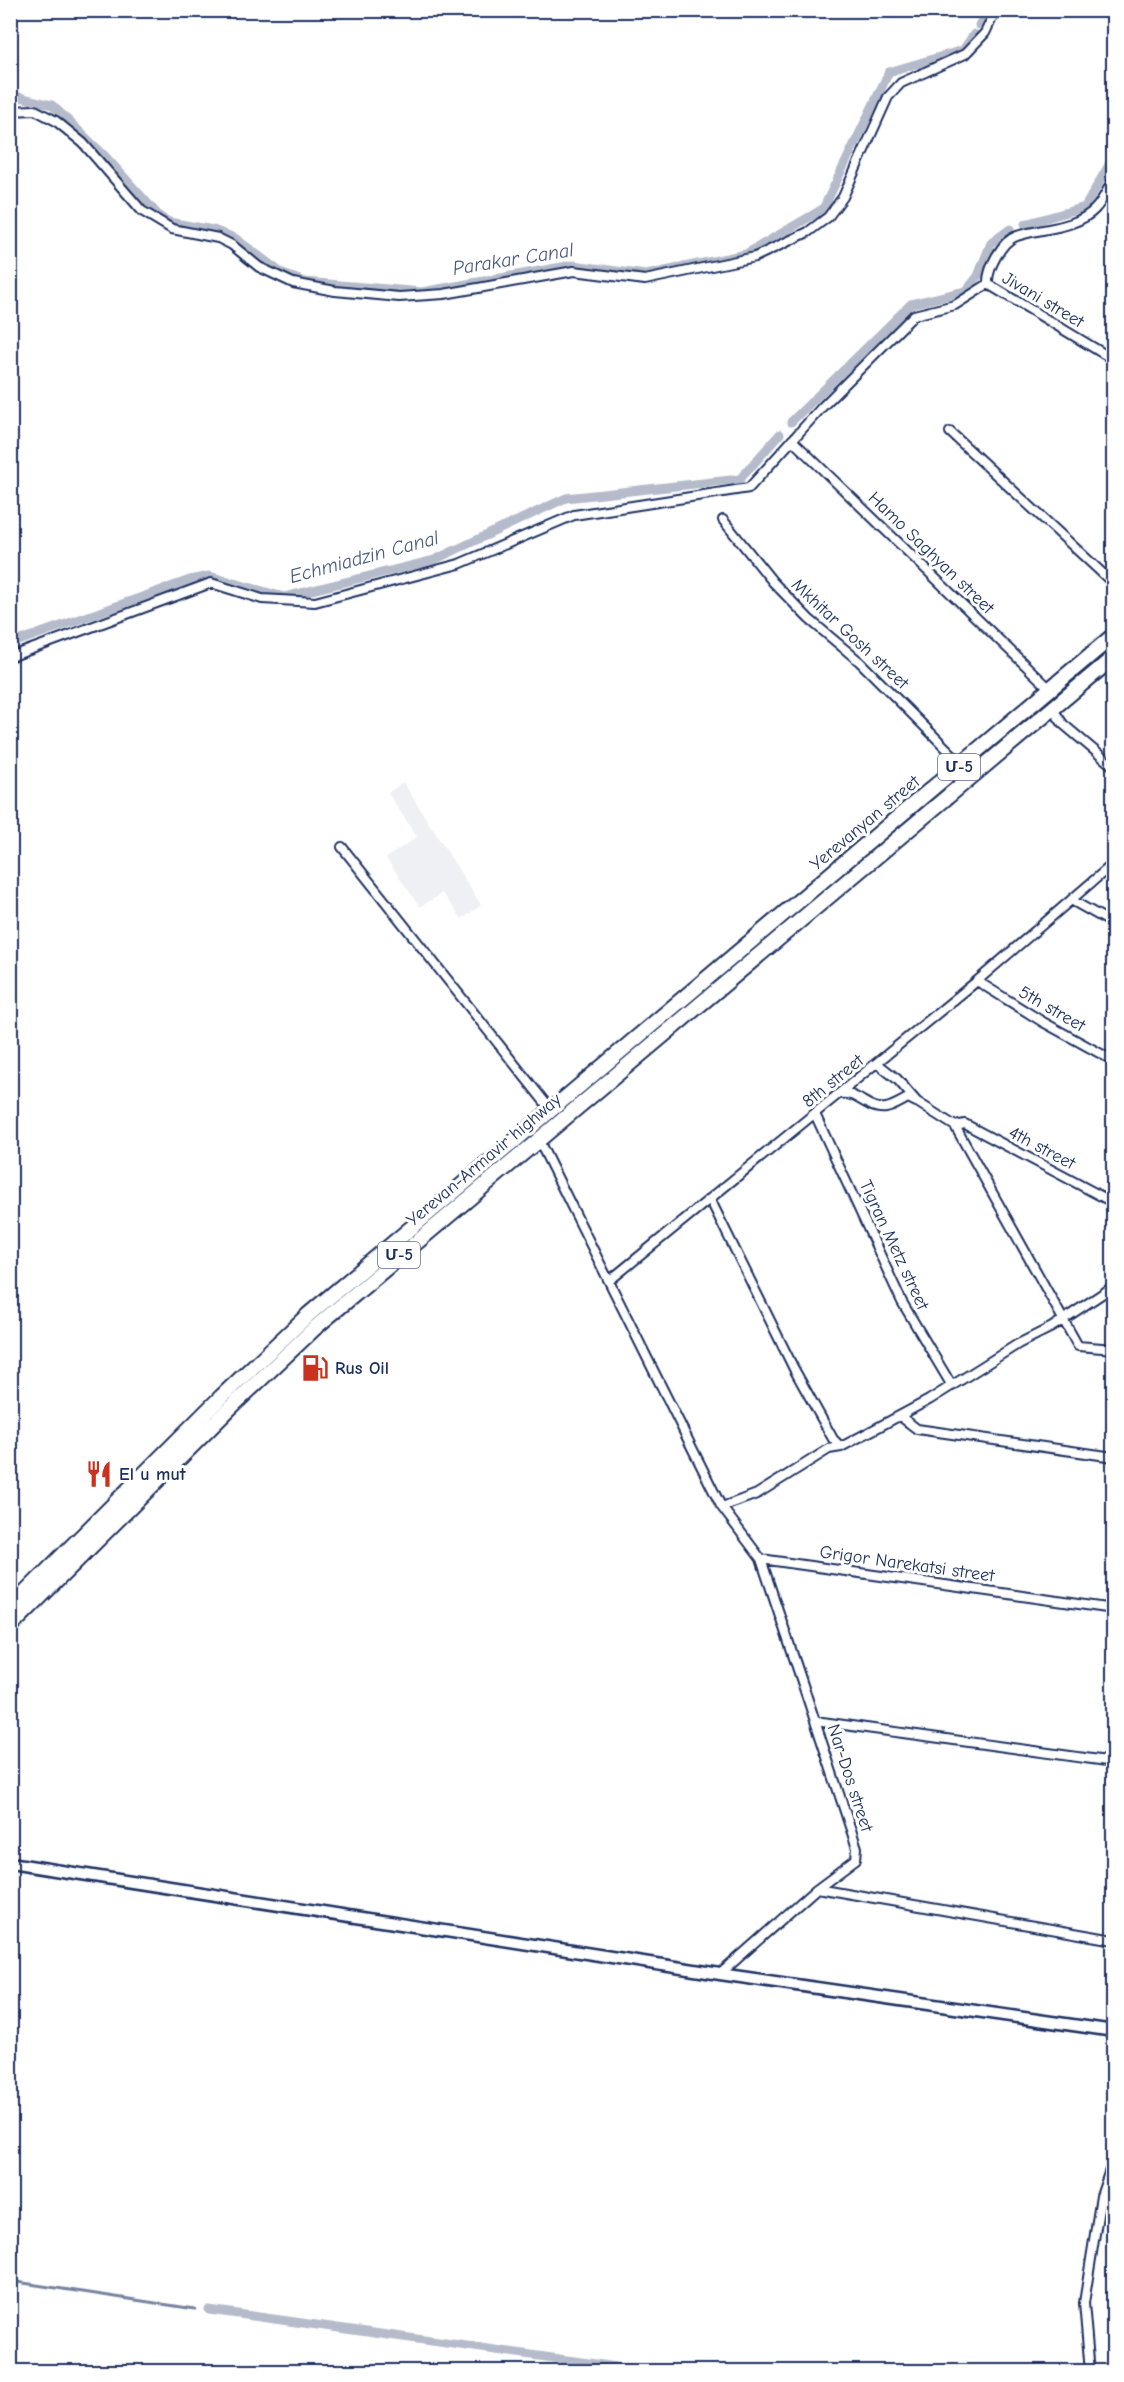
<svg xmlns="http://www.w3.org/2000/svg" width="1124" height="2382" viewBox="0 0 1124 2382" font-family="'Comic Neue','Noto Sans Armenian',sans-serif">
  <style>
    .built { fill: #eff0f4 }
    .green { fill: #dee1e7; stroke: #7c88a2; stroke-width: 1.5 }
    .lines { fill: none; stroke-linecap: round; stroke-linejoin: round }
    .stream { stroke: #77839f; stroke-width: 3 }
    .canal { stroke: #b5bbca; stroke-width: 9 }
    .minor-casing { stroke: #1b2f5e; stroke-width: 12 }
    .secondary-casing { stroke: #1b2f5e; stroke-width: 15 }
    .trunk-casing { stroke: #1b2f5e; stroke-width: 18 }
    .minor { stroke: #fff; stroke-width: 8 }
    .secondary { stroke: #fff; stroke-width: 10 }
    .trunk { stroke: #fff; stroke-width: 14 }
    .labels { text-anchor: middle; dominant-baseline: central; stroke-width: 6; stroke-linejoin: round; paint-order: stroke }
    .shield { fill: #fff; stroke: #5f6d8e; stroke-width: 1.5 }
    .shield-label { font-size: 16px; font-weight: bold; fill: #1b2f5e }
    .street-label { font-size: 18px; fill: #1b2f5e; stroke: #fff }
    .poi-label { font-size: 18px; font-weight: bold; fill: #1b2f5e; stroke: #fff; text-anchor: start }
    .water-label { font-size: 20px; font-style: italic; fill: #49597e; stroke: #fff }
  </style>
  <rect width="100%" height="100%" fill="#fff"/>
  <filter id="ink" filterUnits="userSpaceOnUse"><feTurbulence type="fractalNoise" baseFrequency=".0167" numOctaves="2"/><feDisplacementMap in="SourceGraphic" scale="12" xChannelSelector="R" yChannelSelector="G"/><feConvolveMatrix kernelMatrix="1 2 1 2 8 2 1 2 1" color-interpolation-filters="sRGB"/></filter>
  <g filter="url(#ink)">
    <!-- built -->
    <path class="built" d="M 403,782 L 481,905 L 462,919 L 442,893 L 420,907 L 386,858 L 417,837 L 388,793 Z"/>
    <!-- green -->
    <path class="green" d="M 1113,644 L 1113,650 L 335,1303 L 45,1585 L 42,1582 L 278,1348 Z"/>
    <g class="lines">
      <!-- stream -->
      <path class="stream" d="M 10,2281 L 195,2309"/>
      <!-- canal -->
      <path class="canal" d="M 979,25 L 988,10
        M 10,102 L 20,97 L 52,105 L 105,156 L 160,217 L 169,222 L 213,230 L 235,238 L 283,274 L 305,282 L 422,292 L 573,265 L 646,275 L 746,254 L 823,209 L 889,72 L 963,50 L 974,34
        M 1025,224 L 1085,207 L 1114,156
        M 791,422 L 911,304 L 966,291 L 978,276 L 991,243 L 1010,229
        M 10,644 L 190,580 L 209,576 L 284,597 L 434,560 L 566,498 L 740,479 L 780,434
        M 209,2310 L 653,2372"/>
      <defs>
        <path id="minor" d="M 10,111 L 35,110 L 56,121 L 83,143 L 142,211 L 172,229 L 218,238 L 232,245 L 259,267 L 293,283 L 335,291 L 399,297 L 444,294 L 574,271 L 645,280 L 755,257 L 808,232 L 828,217 L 843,197 L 888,97 L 901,83 L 965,54 L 985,33 L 996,10
          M 988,284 C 987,270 1001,241 1017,236 C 1041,228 1076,229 1095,209 C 1103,201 1108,188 1114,178
          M 988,284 L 1114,360
          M 950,432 L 1114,584
          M 792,440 L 1050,689
          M 723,520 L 773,582 L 809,619 L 860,662 L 962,764
          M 10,657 L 211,583 L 262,599 L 315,602 L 459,564 L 574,515 L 749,488 L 823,406 L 914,315 L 955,305 L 988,284
          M 1052,708 L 1063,724 L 1114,767
          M 342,847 L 551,1110
          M 1071,900 L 1114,924
          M 977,981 L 1043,1022 L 1114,1061
          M 878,1064 L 897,1079 L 917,1102 L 955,1126 L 1078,1346 L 1114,1349
          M 840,1094 C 857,1091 868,1111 886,1108 C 893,1107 902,1101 908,1098 L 916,1102
          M 815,1114 L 902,1302 L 952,1386
          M 955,1126 L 965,1124 L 1114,1203
          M 538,1139 L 721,1506 L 761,1559 L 1114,1609
          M 710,1199 L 794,1369 L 833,1439 L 841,1447
          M 609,1281 L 977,981 L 1114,863
          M 900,1416 L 917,1429 L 1114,1457
          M 722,1507 L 757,1494 L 829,1449 L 841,1447 L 929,1400 L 1018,1344 L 1052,1327 L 1114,1286
          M 761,1559 L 815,1721
          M 817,1888 L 1114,1940
          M 720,1974 L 817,1888 L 856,1859 L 857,1848 L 815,1721 L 1114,1762
          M 1090,2372 L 1084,2303 L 1101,2196 L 1110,2170 L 1114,2170"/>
        <path id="secondary" d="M 10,1863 L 720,1974 L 1114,2031"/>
        <path id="trunk" d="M 10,1608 L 221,1397 L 308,1315 L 1114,635
          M 10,1627 L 228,1410 L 317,1326 L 1114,657"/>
      </defs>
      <!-- minor casing -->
      <use href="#minor" class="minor-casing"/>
      <!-- secondary casing -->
      <use href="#secondary" class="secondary-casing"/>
      <!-- trunk casing -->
      <use href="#trunk" class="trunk-casing"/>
      <!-- minor -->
      <use href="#minor" class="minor"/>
      <!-- secondary -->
      <use href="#secondary" class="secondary"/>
      <!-- trunk -->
      <use href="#trunk" class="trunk"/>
    </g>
  </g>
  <!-- icons -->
  <defs>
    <symbol id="fuel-bare" viewBox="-9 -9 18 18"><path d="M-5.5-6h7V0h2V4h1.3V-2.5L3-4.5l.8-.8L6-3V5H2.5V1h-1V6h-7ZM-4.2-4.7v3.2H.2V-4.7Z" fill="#c8321e" stroke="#fff" stroke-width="2.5" paint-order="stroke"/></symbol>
    <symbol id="restaurant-bare" viewBox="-9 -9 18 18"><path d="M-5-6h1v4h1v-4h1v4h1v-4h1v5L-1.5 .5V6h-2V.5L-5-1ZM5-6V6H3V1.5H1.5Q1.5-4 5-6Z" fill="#c8321e" stroke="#fff" stroke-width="2.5" paint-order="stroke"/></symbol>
  </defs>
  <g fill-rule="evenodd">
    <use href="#fuel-bare" x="296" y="1349" width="38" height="38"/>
    <use href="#restaurant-bare" x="80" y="1455" width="38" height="38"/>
  </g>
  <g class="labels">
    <!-- shield labels -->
    <g class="shield">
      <rect x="938" y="754" width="42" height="26" rx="4.5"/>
      <rect x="378" y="1242" width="42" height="26" rx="4.5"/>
    </g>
    <g class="shield-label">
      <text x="959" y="767">Մ-5</text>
      <text x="399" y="1255">Մ-5</text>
    </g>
    <!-- street labels -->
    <g class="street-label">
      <text transform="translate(1043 300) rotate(31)">Jivani street</text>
      <text transform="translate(931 553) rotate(44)">Hamo Saghyan street</text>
      <text transform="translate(850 634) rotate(43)">Mkhitar Gosh street</text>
      <text transform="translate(865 823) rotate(-40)">Yerevanyan street</text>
      <text transform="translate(1052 1009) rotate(30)">5th street</text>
      <text transform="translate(833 1081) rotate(-39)">8th street</text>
      <text transform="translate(1042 1148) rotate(28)">4th street</text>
      <text transform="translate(484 1160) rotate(-40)">Yerevan-Armavir highway</text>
      <text transform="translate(894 1245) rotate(65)">Tigran Metz street</text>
      <text transform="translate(907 1564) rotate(8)">Grigor Narekatsi street</text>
      <text transform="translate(850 1778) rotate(72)">Nar-Dos street</text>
    </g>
    <!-- poi labels -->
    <g class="poi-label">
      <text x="335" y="1368">Rus Oil</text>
      <text x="119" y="1474">El u mut</text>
    </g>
    <!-- water labels -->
    <g class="water-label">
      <text transform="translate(513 259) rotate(-9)">Parakar Canal</text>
      <text transform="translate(364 557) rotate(-15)">Echmiadzin Canal</text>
    </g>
  </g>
  <!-- margin -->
  <rect width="1124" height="2382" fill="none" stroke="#fff" stroke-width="36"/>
  <rect x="18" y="18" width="1088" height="2346" fill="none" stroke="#1b2f5e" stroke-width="2" filter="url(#ink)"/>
</svg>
